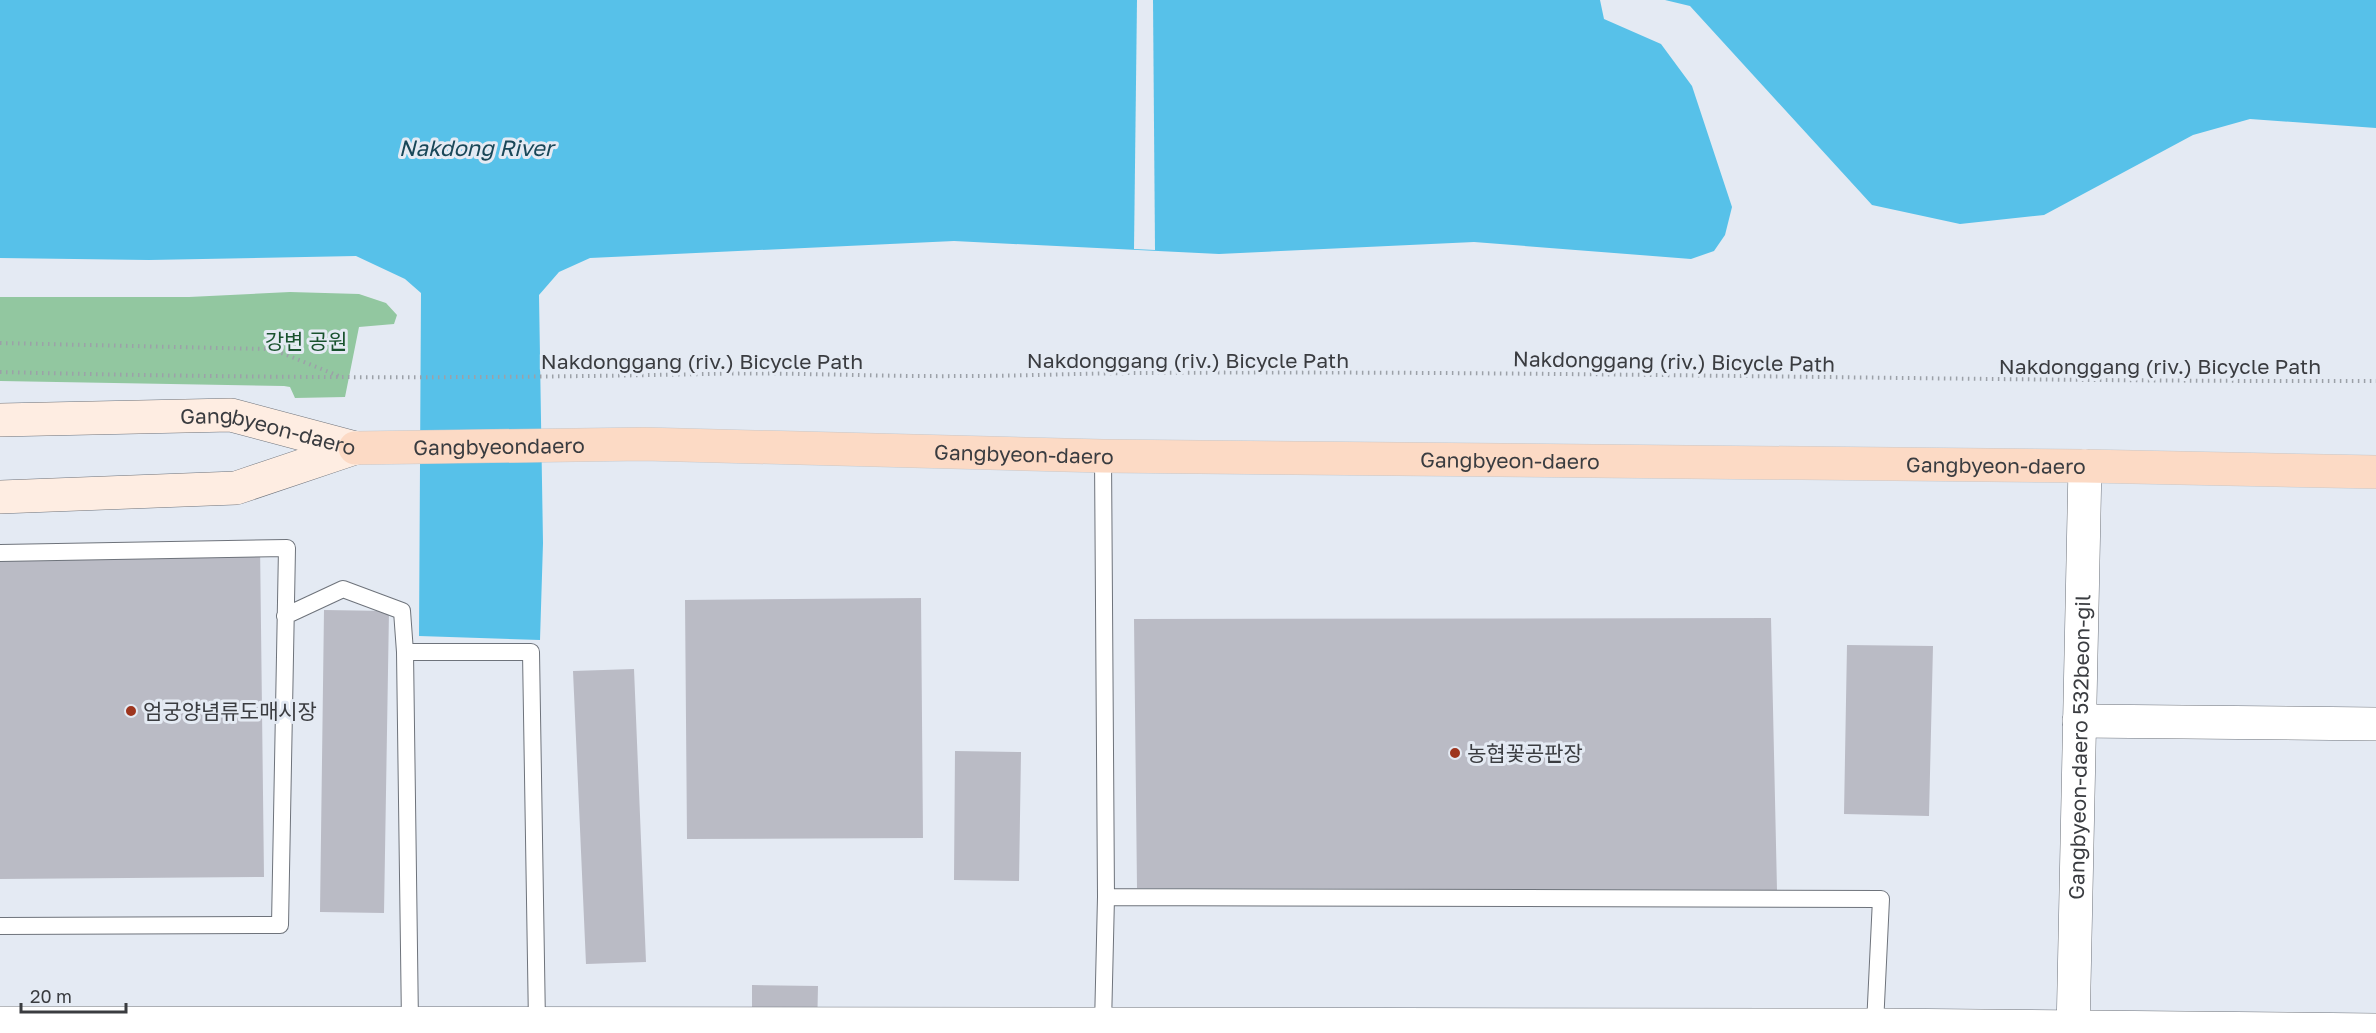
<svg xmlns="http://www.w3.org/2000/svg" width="2376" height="1033" viewBox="0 0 2376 1033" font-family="'Golos Text','Noto Sans KR',sans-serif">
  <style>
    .green { fill: #92c7a0 }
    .water { fill: #57c1e9 }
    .pier { fill: #e4eaf3 }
    .building { fill: #babbc5 }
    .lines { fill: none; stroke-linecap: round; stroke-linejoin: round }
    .service-casing { stroke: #6e737b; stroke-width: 18 }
    .minor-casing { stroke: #6e737b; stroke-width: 34 }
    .tertiary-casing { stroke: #6e737b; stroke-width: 34 }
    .secondary-casing { stroke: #6e737b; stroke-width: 34 }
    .primary-casing { stroke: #c8c8ca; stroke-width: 34 }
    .path { stroke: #9ca1a8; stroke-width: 4; stroke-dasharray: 1.5 4.5; stroke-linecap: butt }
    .service { stroke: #fff; stroke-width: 16 }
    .minor { stroke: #fff; stroke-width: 33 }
    .tertiary { stroke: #fff; stroke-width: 33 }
    .secondary { stroke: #feede2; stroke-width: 33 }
    .primary { stroke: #fcdac5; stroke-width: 33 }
    .poi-dot { fill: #9e351e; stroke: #e4eaf3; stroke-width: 2 }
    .labels { text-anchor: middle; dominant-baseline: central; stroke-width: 6; stroke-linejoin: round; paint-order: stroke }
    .park-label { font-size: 21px; fill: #19522e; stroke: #e4eaf3 }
    .street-label { font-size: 21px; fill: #3a3c40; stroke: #e4eaf3 }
    .poi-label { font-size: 21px; fill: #3a3c40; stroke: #e4eaf3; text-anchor: start }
    .water-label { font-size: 22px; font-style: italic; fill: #194758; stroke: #e4eaf3 }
  </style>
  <rect width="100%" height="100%" fill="#e4eaf3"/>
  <!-- green -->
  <path class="green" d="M 290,292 L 359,294 L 386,303 L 397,315 L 394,324 L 359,327 L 345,397 L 295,398 L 290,387 L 284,386 L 0,381 L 0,297 L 189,297 Z"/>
  <!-- water -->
  <path class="water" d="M 0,0 L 1600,0 L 1604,19 L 1661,44 L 1692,86 L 1732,207 L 1725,235 L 1714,251 L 1691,259 L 1474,242 L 1219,254 L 954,241 L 590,258 L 559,272 L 539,295 L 543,543 L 540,640 L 419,636 L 421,293 L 405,279 L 356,256 L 149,260 L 0,258 Z
    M 1665,0 L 2376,0 L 2376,128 L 2250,119 L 2193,135 L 2044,215 L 1960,224 L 1872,205 L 1690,6 Z"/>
  <!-- pier -->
  <path class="pier" d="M 1137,0 L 1153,0 L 1155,250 L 1134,249 Z"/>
  <!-- building -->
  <path class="building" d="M 260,543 L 264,877 L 0,879 L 0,546 Z
    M 921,598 L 923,838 L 687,839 L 685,600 Z
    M 324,610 L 389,611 L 384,913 L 320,912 Z
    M 1771,618 L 1777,890 L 1137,888 L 1134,619 Z
    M 1847,645 L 1933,646 L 1929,816 L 1844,814 Z
    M 634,669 L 646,962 L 586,964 L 573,671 Z
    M 955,751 L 1021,752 L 1019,881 L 954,880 Z
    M 752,985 L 818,986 L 817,1033 L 752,1033 Z"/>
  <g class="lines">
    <defs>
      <path id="service" d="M 1103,456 L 1106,897
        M 0,553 L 287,548 L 280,925 L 0,926
        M 285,616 L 343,589 L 402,611 L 405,652 L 410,1024
        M 405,652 L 531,652 L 537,1024
        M 1103,1025 L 1106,897 L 1881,899 L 1875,1025"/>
      <path id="minor" d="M 2079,721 L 2376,724
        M 0,1023 L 1875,1025 L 2376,1030"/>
      <g id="tertiary">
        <path id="s1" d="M 2073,1033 L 2085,466"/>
      </g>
      <g id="secondary">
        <path id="s2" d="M 0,420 L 231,415 L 355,448"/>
        <path d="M 0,497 L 236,488 L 355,448"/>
      </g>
      <g id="primary">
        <path id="s3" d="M 355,448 L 644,444 L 1103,456 L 2085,466 L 2376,472"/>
      </g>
    </defs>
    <!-- service casing -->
    <use href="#service" class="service-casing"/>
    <!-- minor casing -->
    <use href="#minor" class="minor-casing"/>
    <!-- tertiary casing -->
    <use href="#tertiary" class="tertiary-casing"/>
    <!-- secondary casing -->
    <use href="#secondary" class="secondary-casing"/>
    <!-- primary casing -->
    <use href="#primary" class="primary-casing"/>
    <!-- path -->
    <path class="path" d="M 0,343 L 265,349 L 279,352 L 339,376
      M 0,372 C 235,378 470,379 704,374 C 792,372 880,377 967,376 C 1027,376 1086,373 1146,373 C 1556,370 1966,382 2376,381"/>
    <!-- service -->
    <use href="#service" class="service"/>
    <!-- minor -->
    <use href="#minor" class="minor"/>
    <!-- tertiary -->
    <use href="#tertiary" class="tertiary"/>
    <!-- secondary -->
    <use href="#secondary" class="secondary"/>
    <!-- primary -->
    <use href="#primary" class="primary"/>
  </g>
  <!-- markers -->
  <g class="poi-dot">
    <circle cx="131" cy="711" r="6"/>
    <circle cx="1455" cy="753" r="6"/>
  </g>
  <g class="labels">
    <!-- park labels -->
    <g class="park-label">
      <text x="306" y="341">강변 공원</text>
    </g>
    <!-- street labels -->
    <g class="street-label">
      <text x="1188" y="360">Nakdonggang (riv.) Bicycle Path</text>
      <text x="702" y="361">Nakdonggang (riv.) Bicycle Path</text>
      <text transform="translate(1674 361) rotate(1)">Nakdonggang (riv.) Bicycle Path</text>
      <text x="2160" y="366">Nakdonggang (riv.) Bicycle Path</text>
      <text stroke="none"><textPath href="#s2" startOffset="270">Gangbyeon-daero</textPath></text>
      <text stroke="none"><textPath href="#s3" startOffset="144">Gangbyeondaero</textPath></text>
      <text stroke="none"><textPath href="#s3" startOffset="669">Gangbyeon-daero</textPath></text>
      <text stroke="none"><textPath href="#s3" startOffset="1155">Gangbyeon-daero</textPath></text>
      <text stroke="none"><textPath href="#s3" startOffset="1641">Gangbyeon-daero</textPath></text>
      <text stroke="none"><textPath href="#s1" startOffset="286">Gangbyeon-daero 532beon-gil</textPath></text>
    </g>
    <!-- poi labels -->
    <g class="poi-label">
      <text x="143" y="711">엄궁양념류도매시장</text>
      <text x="1467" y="753">농협꽃공판장</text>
    </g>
    <!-- water labels -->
    <g class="water-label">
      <text x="476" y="147">Nakdong River</text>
    </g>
  </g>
  <!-- scale -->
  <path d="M21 1003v9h105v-9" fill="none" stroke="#3a3c40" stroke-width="3"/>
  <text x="30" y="1003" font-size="18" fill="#3a3c40" stroke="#e4eaf3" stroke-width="4.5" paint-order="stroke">20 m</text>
</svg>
